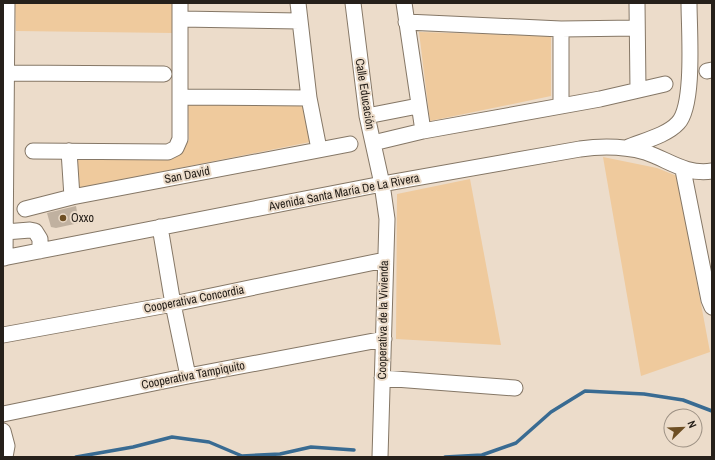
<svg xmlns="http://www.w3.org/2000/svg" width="715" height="460" viewBox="0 0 715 460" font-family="'Archivo Narrow',sans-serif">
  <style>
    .green { fill: #efca9d }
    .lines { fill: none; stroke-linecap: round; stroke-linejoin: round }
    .stream { stroke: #396b92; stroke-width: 3.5 }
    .building { fill: #c0b1a0 }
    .minor-casing { stroke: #857766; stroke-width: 17 }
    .minor { stroke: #fff; stroke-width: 15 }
    .poi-dot { fill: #6e4f24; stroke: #ecdcca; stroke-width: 1.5 }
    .labels { text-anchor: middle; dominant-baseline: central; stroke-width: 4; stroke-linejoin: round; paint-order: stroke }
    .street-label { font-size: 12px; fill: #26201a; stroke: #ecdcca }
    .poi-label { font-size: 12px; fill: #26201a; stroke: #ecdcca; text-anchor: start }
  </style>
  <rect width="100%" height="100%" fill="#ecdcca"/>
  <!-- green -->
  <path class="green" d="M 15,3 L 173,3 L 173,33 L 16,31 Z
    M 419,32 L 551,36 L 551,96 L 430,121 Z
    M 188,103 L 303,104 L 310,142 L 79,188 L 77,154 L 185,146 L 189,140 Z
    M 603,157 L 657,168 L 677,176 L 710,352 L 641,376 Z
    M 470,179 L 501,345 L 396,339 L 397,194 Z"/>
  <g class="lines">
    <!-- stream -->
    <path class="stream" d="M 76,457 L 133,447 L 172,437 L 209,442 L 242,456 L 280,454 L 311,447 L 354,450
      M 445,457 L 482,455 L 516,443 L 551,412 L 585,391 L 644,394 L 683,400 L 712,411"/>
  </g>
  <!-- building -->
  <path class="building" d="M 76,206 L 79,223 L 56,228 L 51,227 L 47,213 Z"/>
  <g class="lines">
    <defs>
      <path id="minor" d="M 298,3 L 309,98 L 319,149
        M 353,3 L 367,116 L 382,184 L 387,219 L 380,457
        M 404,3 L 423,131
        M 637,3 L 638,90
        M 180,19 L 299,21
        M 406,22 L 561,29 L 637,28
        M 707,71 L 712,70
        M 7,73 L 164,74
        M 181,97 L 309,98
        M 561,106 L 561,29
        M 367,116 L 418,106
        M 373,143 L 423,131 L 600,99 L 665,84
        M 626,148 C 642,141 666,136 678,123 C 695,105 689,29 689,3
        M 33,151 L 168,152 L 176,148 L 180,139 L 180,3
        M 69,151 L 72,197
        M 683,170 L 709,300 L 712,307
        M 25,209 L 72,197 L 350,144
        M 160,227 L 173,304 L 188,376
        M 5,232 L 30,230 L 35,231 L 40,239 L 40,251
        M 3,258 L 382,184 L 580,149 C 602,146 623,146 645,152 C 669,160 685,175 712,171
        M 5,258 L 7,3
        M 3,335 L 173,304 L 385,260
        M 382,378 L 515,388
        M 3,414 L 188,376 L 384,339
        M 3,431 L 7,446 L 5,457"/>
    </defs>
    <!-- minor casing -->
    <use href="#minor" class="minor-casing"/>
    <!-- minor -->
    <use href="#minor" class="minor"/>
  </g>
  <!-- markers -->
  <circle class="poi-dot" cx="63" cy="218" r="4"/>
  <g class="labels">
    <!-- street labels -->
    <g class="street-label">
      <text transform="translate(365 94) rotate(81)">Calle Educación</text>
      <text transform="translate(187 175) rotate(-11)">San David</text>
      <text transform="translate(344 192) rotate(-11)">Avenida Santa María De La Rivera</text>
      <text transform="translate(194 299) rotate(-11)">Cooperativa Concordia</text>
      <text transform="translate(383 320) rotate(-89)">Cooperativa de la Vivienda</text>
      <text transform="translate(193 375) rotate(-11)">Cooperativa Tampiquito</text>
    </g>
    <!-- poi labels -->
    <g class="poi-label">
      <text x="71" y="218">Oxxo</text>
    </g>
  </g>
  <!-- border -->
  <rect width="715" height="460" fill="none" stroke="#26201a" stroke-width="8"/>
  <!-- north arrow -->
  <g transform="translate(683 428) rotate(67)"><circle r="19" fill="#ecdcca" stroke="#9d9184"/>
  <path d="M0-3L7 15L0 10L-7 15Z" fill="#6e4f24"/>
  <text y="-6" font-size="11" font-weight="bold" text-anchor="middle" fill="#26201a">N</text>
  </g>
</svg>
